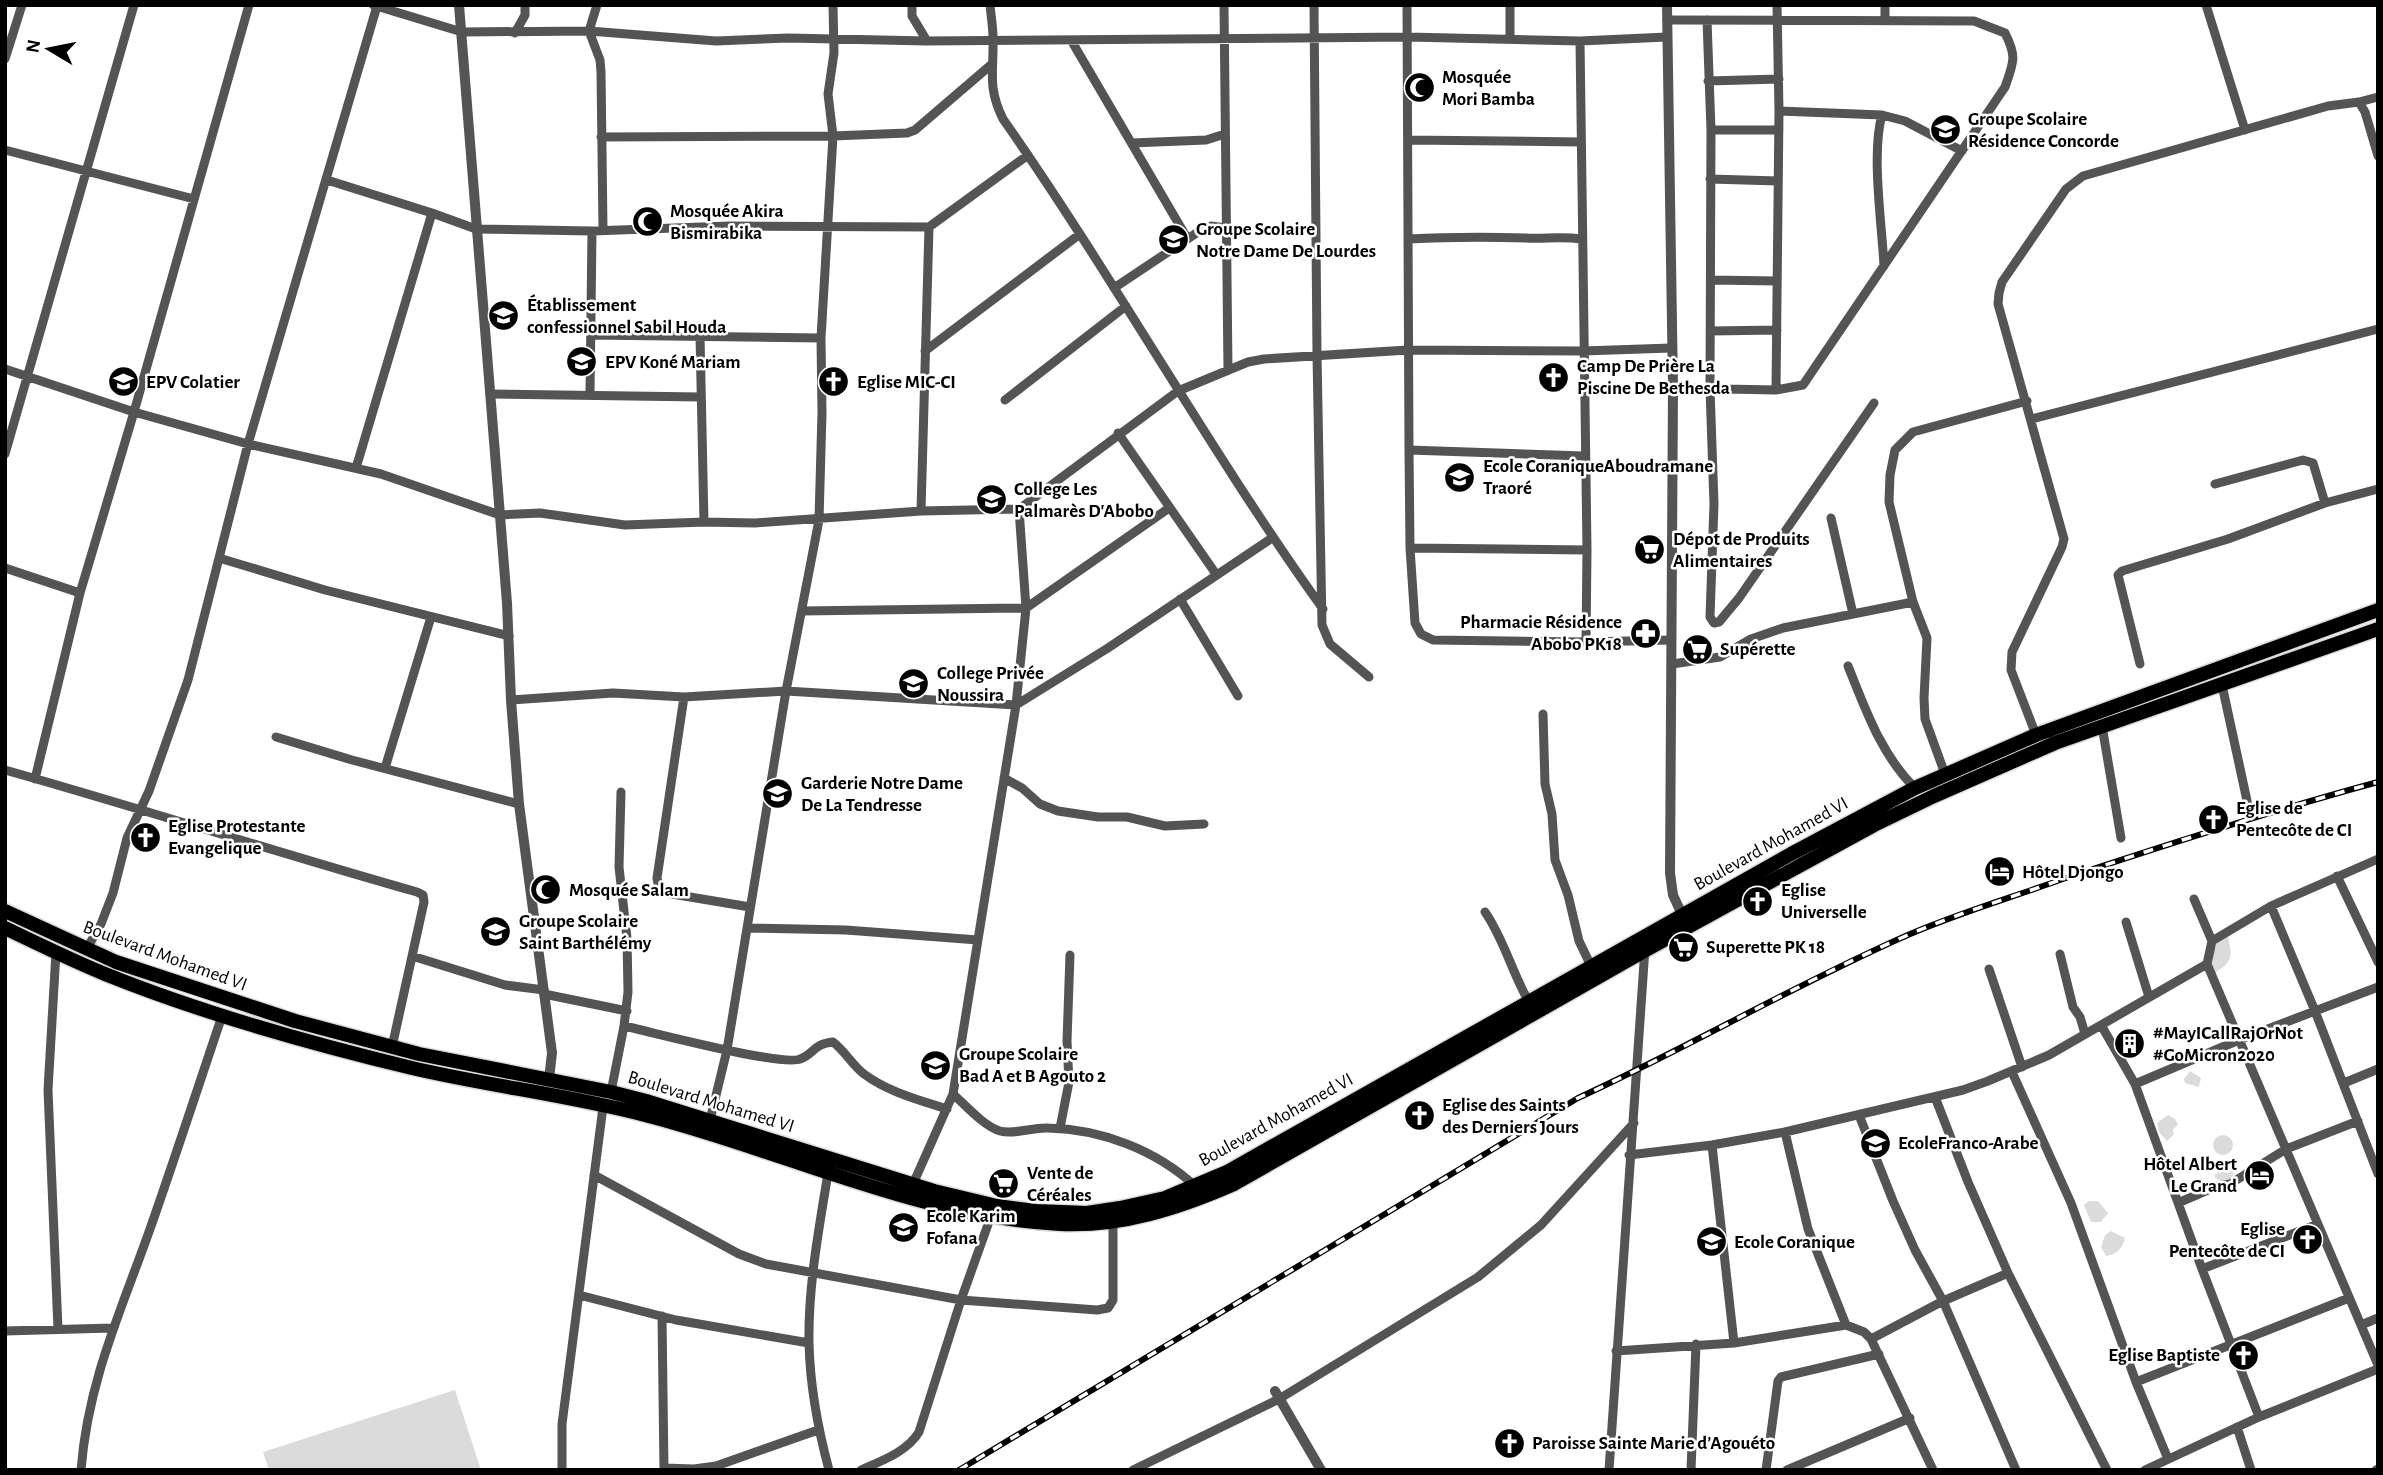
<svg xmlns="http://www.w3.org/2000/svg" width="2383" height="1475" viewBox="0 0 2383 1475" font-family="'Alegreya Sans',sans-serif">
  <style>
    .green { fill: #dbdbdb }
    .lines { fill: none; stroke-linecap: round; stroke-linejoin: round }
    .primary-casing { stroke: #dbdbdb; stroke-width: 17 }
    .minor { stroke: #545454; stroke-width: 9 }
    .tertiary { stroke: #545454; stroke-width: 10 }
    .primary { stroke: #000; stroke-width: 14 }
    .rail-casing { stroke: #000; stroke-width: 6 }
    .rail { stroke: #fff; stroke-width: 3.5; stroke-dasharray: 10; stroke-linecap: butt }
    .labels { text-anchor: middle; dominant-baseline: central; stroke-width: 5; stroke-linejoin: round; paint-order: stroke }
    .poi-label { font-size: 19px; font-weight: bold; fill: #000; stroke: #fff; text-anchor: start }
    .street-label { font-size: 19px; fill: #000; stroke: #fff }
  </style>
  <rect width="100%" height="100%" fill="#fff"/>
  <!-- green -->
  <path class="green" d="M 2228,936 C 2232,958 2234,960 2215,973 L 2210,963 L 2217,942 Z
    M 2190,1071 L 2201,1078 L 2199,1087 L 2185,1083 L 2184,1079 Z
    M 2168,1115 L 2175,1119 L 2178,1124 L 2173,1130 L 2174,1134 L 2167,1141 L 2159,1132 L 2157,1123 Z
    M2213 1145a10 10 0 1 1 20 0a10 10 0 1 1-20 0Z
    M 2223,1167 L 2234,1170 L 2232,1179 L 2222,1184 L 2214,1176 Z
    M 2098,1201 L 2108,1213 L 2101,1222 L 2091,1222 L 2084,1205 L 2089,1201 Z
    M 2111,1231 L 2125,1238 C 2123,1248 2116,1255 2106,1256 L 2101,1247 L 2105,1235 Z
    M 455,1390 L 481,1470 L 269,1470 L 263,1452 Z"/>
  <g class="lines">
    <defs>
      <path id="primary" d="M 5,911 L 116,962 L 295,1021 L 419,1054 L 611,1092 L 646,1101 L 934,1191 L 997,1206 L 1036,1211 L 1087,1213 L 1120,1208 L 1165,1198 L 1227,1172 L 1791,854 L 1915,788 L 2036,735 L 2378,610
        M 5,928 C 38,944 71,960 105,974 C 204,1014 308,1043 412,1068 C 489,1086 568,1095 645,1115 C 783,1150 916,1217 1060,1224 C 1121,1227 1179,1208 1234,1184 L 1646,950 L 1874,825 L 1934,796 L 2055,743 L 2378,629"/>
    </defs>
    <!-- primary casing -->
    <use href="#primary" class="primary-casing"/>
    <!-- minor -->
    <path class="minor" d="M 373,5 L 462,32 L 589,31 L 716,41 L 788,38 L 927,41 L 1408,37 L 1580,41 L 1667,37
      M 597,5 L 589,31 L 600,60 L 601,72 L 603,230
      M 912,5 L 912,16 L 927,41
      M 990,5 C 991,16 993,27 993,38 C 994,71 987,87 1003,119 C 1115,279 1209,450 1323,609
      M 1224,5 L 1228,370
      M 1314,5 L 1317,355 L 1322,625 L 1330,644 L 1369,677
      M 1407,5 L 1409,450 L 1410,548 L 1415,623 L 1421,634 L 1433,640 L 1586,642 L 1671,640
      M 1510,5 L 1510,39
      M 1885,5 L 1885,19
      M 2206,5 L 2245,130
      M 1667,20 L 1974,21 L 2005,33 C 2017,57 2014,61 2005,87 L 1803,385 L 1776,390 L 1673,388
      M 1707,20 L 1711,130 L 1710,389 L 1714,504 L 1710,617 L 1714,623 L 1719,622 L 1739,598 L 1874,403
      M 515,33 L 525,15 L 525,5
      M 1071,40 L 1187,238
      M 1580,41 L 1587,550 L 1586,642
      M 5,59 L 22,5
      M 1708,81 L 1779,79
      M 2359,102 L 2378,97
      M 1779,111 L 1882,115
      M 1711,130 L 1779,130
      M 601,137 L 833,136 L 907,133 L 915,130 L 992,64
      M 1408,140 L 1581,142
      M 1132,143 L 1206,140 L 1225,134
      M 5,150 L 194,199
      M 1710,179 L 1778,181
      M 327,180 L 432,213 L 476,229 L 592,231 L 729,226 L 929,227 L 1028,155
      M 1409,239 C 1448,237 1487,237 1526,238 C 1545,239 1562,236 1581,239
      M 1884,266 C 1882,225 1871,153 1882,115 L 1905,121 L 1962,151
      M 1711,280 L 1777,281
      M 1114,288 L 1204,228 L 1211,226 L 1226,228
      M 1711,331 L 1777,330
      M 591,335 L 821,338
      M 700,336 L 704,522
      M 925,351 L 1080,234
      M 5,369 L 134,412 L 248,444 L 381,474 L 500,515 L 540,513 L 625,525 L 704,522 L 755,523 L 921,511 L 1019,509 L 1178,391 L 1248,362 L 1264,359 L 1408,350 L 1583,351 L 1671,348
      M 1776,390 L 1779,111 L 1777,5
      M 490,394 L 701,397
      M 590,394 L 592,231
      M 1005,400 L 1126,306
      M 2032,419 L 2378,329
      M 1118,433 L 1216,574
      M 1409,450 L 1584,456
      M 5,454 L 134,5
      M 356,468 L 432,213
      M 2215,484 L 2303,460 L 2313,463 L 2325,503
      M 921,511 L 929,227
      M 1831,518 L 1853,614
      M 1410,548 L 1587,550
      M 219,558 L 325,590 L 509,636
      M 5,568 L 80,593
      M 1180,599 L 1238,696
      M 802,611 L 1026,608 L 1169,508
      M 1672,664 L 1720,657 L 1751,639 L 1783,628 L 1913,602
      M 2140,664 L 2118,575 L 2122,571 L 2228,539 L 2325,503 L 2378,489
      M 1848,666 C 1865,708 1881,755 1915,788
      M 2222,685 L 2249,810
      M 684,697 L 657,878 L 659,888 L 666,893 L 750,907
      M 511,700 L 613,693 L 684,697 L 786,691 L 1016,705 L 1108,648 L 1272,538
      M 1543,714 L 1545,784 L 1552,814 L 1555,860 L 1568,895 L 1579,941 L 1591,966
      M 2102,726 L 2121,838
      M 2036,735 L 2011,670 L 2012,652 L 2062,547 L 2064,539 L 1998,304 L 1999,293 L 2002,282 L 2066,189 L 2083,176 L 2328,106 L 2359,102 L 2365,112 L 2378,156
      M 276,737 L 352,760 L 519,804
      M 385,768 L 431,617
      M 5,770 C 143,809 279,853 417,892 L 423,895 L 424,902 L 392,1047
      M 1945,774 L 1925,719 L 1924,698 L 1927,638 L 1913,602 L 1889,502 L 1890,475 L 1895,450 L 1913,432 L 2027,401
      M 1004,778 L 1022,788 L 1040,804 L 1058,811 L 1098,817 L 1127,817 L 1165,826 L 1204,824
      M 35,779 L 80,593 L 134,412 L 249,5
      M 2337,876 L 2378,962
      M 2194,899 L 2212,941
      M 2271,906 L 2315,1011 L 2378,1174
      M 1485,912 C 1504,939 1512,973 1529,1002
      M 2126,922 L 2149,997
      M 747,928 L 846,930 L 978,940
      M 86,950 L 101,924 L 113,893 L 127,838 L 149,791 L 188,680 L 248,444 L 377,6
      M 56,952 L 48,1090 L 58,1329
      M 2060,954 L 2073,1007 L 2080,1017 L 2085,1034
      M 412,956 L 505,985 L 544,990
      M 2207,964 L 2378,1365
      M 1989,969 L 2022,1067
      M 544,994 L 627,1011
      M 2101,1025 L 2135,1084 L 2202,1269 L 2259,1417
      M 624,1026 C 652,1032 782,1067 800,1059 C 814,1054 813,1044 833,1042 C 845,1051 852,1065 864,1074 C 888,1092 919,1100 947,1109
      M 2012,1072 L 2071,1203 L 2136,1382 L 2168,1459
      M 2344,1083 L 2378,1069
      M 2135,1084 L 2239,1040 L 2378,987
      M 611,1092 L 624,1026 L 628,992 L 627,938 L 619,867 L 621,792
      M 953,1094 C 965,1105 985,1127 1000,1131 C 1014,1135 1033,1127 1048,1128 C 1101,1129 1156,1150 1195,1186
      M 1935,1097 L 1968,1182 L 2008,1273 L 2107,1470
      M 1859,1115 L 1893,1201 L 1915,1250 L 1943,1301 L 2016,1470
      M 710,1120 L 727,1050 L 786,691 L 819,520 L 822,413 L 821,338 L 833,136 L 828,94 L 834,53 L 833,5
      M 1060,1128 L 1069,1082 L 1067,1041 L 1070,955
      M 1785,1132 L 1808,1229 L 1846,1325
      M 1712,1145 L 1734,1343
      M 1629,1155 L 1712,1145 L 1785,1132 L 1963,1090 L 1988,1081 L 2049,1055 L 2207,964 L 2212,941 L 2271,906 L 2378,859
      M 828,1173 C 819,1229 808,1286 809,1343 C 810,1386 818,1429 829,1470
      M 594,1175 L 739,1254 L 766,1264 L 961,1300 L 1097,1310 L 1108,1308 L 1113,1300 L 1113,1222
      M 913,1184 L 953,1094 L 1016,705 L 1026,608 L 1019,509
      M 2178,1203 L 2217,1186 L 2230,1184 L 2286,1149 L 2358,1121
      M 2202,1269 L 2318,1224
      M 579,1295 L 676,1320 L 809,1343
      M 662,1316 L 664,1470
      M 2361,1325 L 2378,1318
      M 5,1331 L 112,1328
      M 1871,1339 L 1943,1301 L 2008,1273
      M 1616,1351 L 1734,1343 L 1846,1325 L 1864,1332 L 1871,1339 L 1933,1470
      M 2136,1382 L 2349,1298
      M 2237,1427 L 2251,1470
      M 664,1468 L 694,1469 L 716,1466 L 818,1430
      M 81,1470 C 88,1381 121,1311 150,1229 C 175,1158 198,1087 222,1016
      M 562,1470 L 562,1424 L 603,1107
      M 861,1470 C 881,1461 907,1452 919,1432 L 961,1300 L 991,1216
      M 1133,1470 L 1279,1399 L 1478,1277 L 1541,1225 L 1634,1123
      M 1609,1470 L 1645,948
      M 1691,1470 L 1696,1344
      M 1766,1470 L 1778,1381 L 1781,1377 L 1879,1354
      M 1787,1470 L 1910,1418
      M 2145,1470 L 2259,1417 L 2378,1369
      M 2376,1470 L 2378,1469"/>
    <!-- tertiary -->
    <path class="tertiary" d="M 459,5 L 507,603 L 511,700 L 519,804 L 552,1053 L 549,1079
      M 1667,5 L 1673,388 L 1670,873 L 1673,895 L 1685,921
      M 1275,1391 L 1321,1470"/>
    <!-- primary -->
    <use href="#primary" class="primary"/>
    <defs>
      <path id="rail" d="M 959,1470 L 1578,1098 C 1687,1048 1791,987 1901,938 C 1952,915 2007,899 2060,880 C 2165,845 2271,811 2378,782"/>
    </defs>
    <!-- rail casing -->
    <use href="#rail" class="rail-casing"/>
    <!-- rail -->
    <use href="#rail" class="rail"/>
  </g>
  <!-- icons -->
  <defs>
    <symbol id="mosque-disc" viewBox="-11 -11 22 22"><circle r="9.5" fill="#000" stroke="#fff"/><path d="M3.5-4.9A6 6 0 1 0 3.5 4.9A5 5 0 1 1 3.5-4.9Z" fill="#fff"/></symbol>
    <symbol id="school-disc" viewBox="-11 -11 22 22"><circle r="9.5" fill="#000" stroke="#fff"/><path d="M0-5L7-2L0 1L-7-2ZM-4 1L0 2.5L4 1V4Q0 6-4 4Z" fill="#fff"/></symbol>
    <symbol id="church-disc" viewBox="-11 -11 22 22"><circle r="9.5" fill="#000" stroke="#fff"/><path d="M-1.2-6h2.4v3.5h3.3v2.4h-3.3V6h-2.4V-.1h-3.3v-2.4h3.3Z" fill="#fff"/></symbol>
    <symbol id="supermarket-disc" viewBox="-11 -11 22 22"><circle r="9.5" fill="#000" stroke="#fff"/><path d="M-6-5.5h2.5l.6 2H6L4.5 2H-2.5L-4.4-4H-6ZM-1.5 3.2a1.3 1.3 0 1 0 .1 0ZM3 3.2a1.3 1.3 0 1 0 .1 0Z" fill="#fff"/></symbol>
    <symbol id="pharmacy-disc" viewBox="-11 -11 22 22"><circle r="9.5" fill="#000" stroke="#fff"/><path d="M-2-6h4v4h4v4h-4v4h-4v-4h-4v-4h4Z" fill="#fff"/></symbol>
    <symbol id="hotel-disc" viewBox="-11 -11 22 22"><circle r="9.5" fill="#000" stroke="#fff"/><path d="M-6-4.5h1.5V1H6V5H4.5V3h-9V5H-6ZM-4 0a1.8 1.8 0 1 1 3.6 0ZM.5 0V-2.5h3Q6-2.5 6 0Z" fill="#fff"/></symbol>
    <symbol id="building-disc" viewBox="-11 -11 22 22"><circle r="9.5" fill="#000" stroke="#fff"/><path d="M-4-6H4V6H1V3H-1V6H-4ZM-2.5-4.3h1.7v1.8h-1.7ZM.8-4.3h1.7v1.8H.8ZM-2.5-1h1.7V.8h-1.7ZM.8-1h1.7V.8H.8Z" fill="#fff"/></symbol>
  </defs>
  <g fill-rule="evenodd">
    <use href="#mosque-disc" x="1402" y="70" width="35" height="35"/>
    <use href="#school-disc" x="1928" y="112" width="35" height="35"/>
    <use href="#mosque-disc" x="630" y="204" width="35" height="35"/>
    <use href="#school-disc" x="1156" y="222" width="35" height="35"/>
    <use href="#school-disc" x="486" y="298" width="35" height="35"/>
    <use href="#school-disc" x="564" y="344" width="35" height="35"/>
    <use href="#church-disc" x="1536" y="360" width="35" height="35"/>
    <use href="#school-disc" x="106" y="364" width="35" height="35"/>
    <use href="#church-disc" x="816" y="364" width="35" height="35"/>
    <use href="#school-disc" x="1442" y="460" width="35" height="35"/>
    <use href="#school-disc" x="974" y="482" width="35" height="35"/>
    <use href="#supermarket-disc" x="1632" y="532" width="35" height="35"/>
    <use href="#pharmacy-disc" x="1628" y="616" width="35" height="35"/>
    <use href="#supermarket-disc" x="1680" y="632" width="35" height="35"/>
    <use href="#school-disc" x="896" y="666" width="35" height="35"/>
    <use href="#school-disc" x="760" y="776" width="35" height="35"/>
    <use href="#church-disc" x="2196" y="802" width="35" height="35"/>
    <use href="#church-disc" x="128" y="820" width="35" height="35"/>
    <use href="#hotel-disc" x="1982" y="854" width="35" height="35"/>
    <use href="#mosque-disc" x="528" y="872" width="35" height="35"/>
    <use href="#church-disc" x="1740" y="884" width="35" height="35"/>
    <use href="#school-disc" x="478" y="914" width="35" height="35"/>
    <use href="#supermarket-disc" x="1666" y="930" width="35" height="35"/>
    <use href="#building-disc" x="2112" y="1026" width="35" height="35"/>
    <use href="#school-disc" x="918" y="1048" width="35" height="35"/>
    <use href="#church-disc" x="1402" y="1098" width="35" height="35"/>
    <use href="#school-disc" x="1858" y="1126" width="35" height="35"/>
    <use href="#hotel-disc" x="2242" y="1158" width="35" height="35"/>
    <use href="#supermarket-disc" x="986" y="1166" width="35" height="35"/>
    <use href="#school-disc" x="886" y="1210" width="35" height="35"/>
    <use href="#church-disc" x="2290" y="1222" width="35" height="35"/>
    <use href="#school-disc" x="1694" y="1224" width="35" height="35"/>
    <use href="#church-disc" x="2226" y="1338" width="35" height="35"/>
    <use href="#church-disc" x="1492" y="1426" width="35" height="35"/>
  </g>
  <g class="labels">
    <!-- poi labels -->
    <g class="poi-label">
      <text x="1442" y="77">Mosquée<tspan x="1442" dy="22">Mori Bamba</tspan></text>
      <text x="1968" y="119">Groupe Scolaire<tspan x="1968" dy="22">Résidence Concorde</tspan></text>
      <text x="670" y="211">Mosquée Akira<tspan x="670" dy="22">Bismirabika</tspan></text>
      <text x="1196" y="229">Groupe Scolaire<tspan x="1196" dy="22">Notre Dame De Lourdes</tspan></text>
      <text x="527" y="305">Établissement<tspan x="527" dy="22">confessionnel Sabil Houda</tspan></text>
      <text x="605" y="362">EPV Koné Mariam</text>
      <text x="1577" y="366">Camp De Prière La<tspan x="1577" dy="22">Piscine De Bethesda</tspan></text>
      <text x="146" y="382">EPV Colatier</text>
      <text x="857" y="382">Eglise MIC-CI</text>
      <text x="1483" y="466">Ecole CoraniqueAboudramane<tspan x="1483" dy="22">Traoré</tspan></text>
      <text x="1014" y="489">College Les<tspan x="1014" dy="22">Palmarès D'Abobo</tspan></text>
      <text x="1673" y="539">Dépot de Produits<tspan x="1673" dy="22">Alimentaires</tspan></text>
      <text x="1622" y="622" text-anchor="end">Pharmacie Résidence<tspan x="1622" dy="22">Abobo PK18</tspan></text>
      <text x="1720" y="649">Supérette</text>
      <text x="937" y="673">College Privée<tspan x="937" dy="22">Noussira</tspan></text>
      <text x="801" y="783">Garderie Notre Dame<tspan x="801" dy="22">De La Tendresse</tspan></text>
      <text x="2236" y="808">Eglise de<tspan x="2236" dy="22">Pentecôte de CI</tspan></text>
      <text x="168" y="826">Eglise Protestante<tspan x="168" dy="22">Evangelique</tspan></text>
      <text x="2022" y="872">Hôtel Djongo</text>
      <text x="569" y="890">Mosquée Salam</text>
      <text x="1781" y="890">Eglise<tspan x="1781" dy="22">Universelle</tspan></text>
      <text x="519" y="921">Groupe Scolaire<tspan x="519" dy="22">Saint Barthélémy</tspan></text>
      <text x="1706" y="947">Superette PK 18</text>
      <text x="2153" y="1033">#MayICallRajOrNot<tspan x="2153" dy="22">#GoMicron2020</tspan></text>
      <text x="959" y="1054">Groupe Scolaire<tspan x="959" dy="22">Bad A et B Agouto 2</tspan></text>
      <text x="1442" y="1105">Eglise des Saints<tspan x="1442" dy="22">des Derniers Jours</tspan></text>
      <text x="1898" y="1143">EcoleFranco-Arabe</text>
      <text x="2237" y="1164" text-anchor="end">Hôtel Albert<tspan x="2237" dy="22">Le Grand</tspan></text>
      <text x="1027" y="1173">Vente de<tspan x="1027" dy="22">Céréales</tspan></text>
      <text x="926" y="1216">Ecole Karim<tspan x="926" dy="22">Fofana</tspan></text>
      <text x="2285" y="1229" text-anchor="end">Eglise<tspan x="2285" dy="22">Pentecôte de CI</tspan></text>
      <text x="1734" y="1242">Ecole Coranique</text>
      <text x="2220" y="1355" text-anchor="end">Eglise Baptiste</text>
      <text x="1532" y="1443">Paroisse Sainte Marie d’Agouéto</text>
    </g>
    <!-- street labels -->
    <g class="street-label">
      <text transform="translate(1771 844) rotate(-29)">Boulevard Mohamed VI</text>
      <text transform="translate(165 956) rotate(20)">Boulevard Mohamed VI</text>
      <text transform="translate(711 1102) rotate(17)">Boulevard Mohamed VI</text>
      <text transform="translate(1276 1120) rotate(-29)">Boulevard Mohamed VI</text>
    </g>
  </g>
  <!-- border -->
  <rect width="2383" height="1475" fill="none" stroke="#000000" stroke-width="14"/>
  <!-- north arrow -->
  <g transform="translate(49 49) rotate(280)" stroke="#ffffff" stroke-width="5" paint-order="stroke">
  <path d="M0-5L12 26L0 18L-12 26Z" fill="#000000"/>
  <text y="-10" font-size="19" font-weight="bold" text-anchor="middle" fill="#000000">N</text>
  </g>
</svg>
